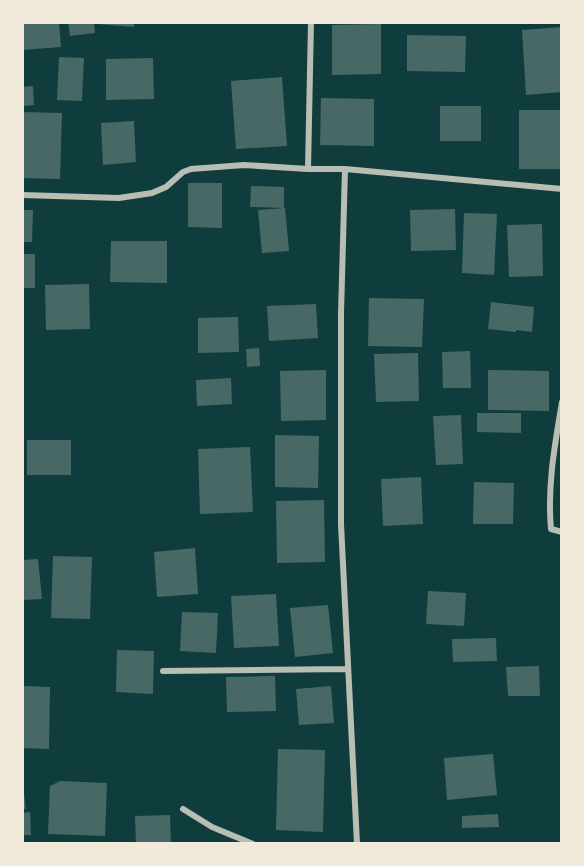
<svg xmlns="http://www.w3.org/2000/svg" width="584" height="866" viewBox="0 0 584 866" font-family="'IBM Plex Serif',serif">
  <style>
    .building { fill: #486865 }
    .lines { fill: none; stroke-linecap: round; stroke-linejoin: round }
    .minor { stroke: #b8beb3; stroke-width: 6 }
  </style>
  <rect width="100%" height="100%" fill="#0f3d3e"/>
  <!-- building -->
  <path class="building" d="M 22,22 L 59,22 L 61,47 L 22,50 Z
    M 68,22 L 94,22 L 95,33 L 70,36 Z
    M 98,22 L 134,22 L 134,27 L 98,24 Z
    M 381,24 L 381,74 L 332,75 L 332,25 Z
    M 562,27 L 562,92 L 526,95 L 522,30 Z
    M 407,35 L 466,36 L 465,72 L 407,71 Z
    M 59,57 L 84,58 L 82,101 L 57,100 Z
    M 153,58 L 154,99 L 106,100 L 106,59 Z
    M 282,77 L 287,146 L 236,149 L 231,81 Z
    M 33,86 L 34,105 L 22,106 L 22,87 Z
    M 321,98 L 374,99 L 374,146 L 320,145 Z
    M 440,106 L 481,106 L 481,141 L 440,141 Z
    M 519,110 L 561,110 L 561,169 L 519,169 Z
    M 22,112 L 62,113 L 60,179 L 22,178 Z
    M 134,121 L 136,162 L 103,165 L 101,123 Z
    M 188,183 L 222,183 L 222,228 L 188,227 Z
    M 251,186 L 284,187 L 284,208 L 250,207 Z
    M 285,208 L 289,251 L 262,253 L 258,210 Z
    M 455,209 L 456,250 L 411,251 L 410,210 Z
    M 22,210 L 33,210 L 32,242 L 22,242 Z
    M 464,213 L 497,214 L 494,275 L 462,273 Z
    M 542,224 L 543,276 L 509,277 L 507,225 Z
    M 111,241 L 167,241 L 167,283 L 110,282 Z
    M 22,254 L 35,254 L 35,288 L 22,288 Z
    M 89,284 L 90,329 L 46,330 L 45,285 Z
    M 369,298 L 424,299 L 422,347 L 368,346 Z
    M 491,302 L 534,307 L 532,332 L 516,330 L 516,332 L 488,329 Z
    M 316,304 L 318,338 L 269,341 L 267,306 Z
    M 238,317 L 239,352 L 198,353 L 198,318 Z
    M 259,348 L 260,366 L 247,367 L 246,349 Z
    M 470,351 L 471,388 L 443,388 L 442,352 Z
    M 418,353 L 419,401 L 376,402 L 374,354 Z
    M 326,370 L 326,420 L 281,421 L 280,371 Z
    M 488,370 L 549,371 L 549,411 L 488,410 Z
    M 231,378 L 232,404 L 197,406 L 196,380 Z
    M 477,413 L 521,413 L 521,433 L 477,432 Z
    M 461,415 L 463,464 L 436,465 L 433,416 Z
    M 275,435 L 319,436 L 318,488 L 275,487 Z
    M 27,440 L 71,440 L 71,475 L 27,475 Z
    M 250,447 L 253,512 L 200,514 L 198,449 Z
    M 421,477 L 423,524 L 383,526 L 381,479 Z
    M 474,482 L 514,483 L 513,524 L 473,524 Z
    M 324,500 L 325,562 L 277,563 L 276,501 Z
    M 195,548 L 198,594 L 157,597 L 154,552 Z
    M 53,556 L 92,557 L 90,619 L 51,618 Z
    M 38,559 L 42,599 L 22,600 L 22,560 Z
    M 428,591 L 466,593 L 464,626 L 426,624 Z
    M 276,594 L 279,646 L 234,648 L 231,596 Z
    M 328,605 L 333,653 L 295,657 L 290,608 Z
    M 182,612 L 218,613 L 216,653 L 180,651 Z
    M 496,638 L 497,661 L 453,662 L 452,639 Z
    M 117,650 L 154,651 L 153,694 L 116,692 Z
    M 539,666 L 540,696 L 508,696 L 506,667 Z
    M 275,676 L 276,711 L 227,712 L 226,677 Z
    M 22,686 L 50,687 L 49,749 L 22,748 Z
    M 331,686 L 334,723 L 299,725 L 296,689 Z
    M 278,749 L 325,750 L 323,832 L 276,830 Z
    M 493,754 L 497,795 L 447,800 L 444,758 Z
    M 60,781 L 107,783 L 105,836 L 48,834 L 50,786 Z
    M 22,793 L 24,793 L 26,809 L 22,809 Z
    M 30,812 L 31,835 L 22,835 L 22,813 Z
    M 498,814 L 499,827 L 462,828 L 462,816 Z
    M 170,815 L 171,844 L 136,844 L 135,816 Z"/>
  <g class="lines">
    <!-- minor -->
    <path class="minor" d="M 308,169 L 311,22
      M 345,169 L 341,314 L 341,524 L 357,844
      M 22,195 L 119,198 L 152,193 L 166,187 L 183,172 L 191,169 L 244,165 L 308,169 L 345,169 L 562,189
      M 562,402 C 555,444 547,486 551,529 L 562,532
      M 163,671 L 348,669
      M 183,809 L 212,827 L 253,844"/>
  </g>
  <!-- border -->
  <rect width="584" height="866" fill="none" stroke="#f1e9da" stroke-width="48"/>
</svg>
